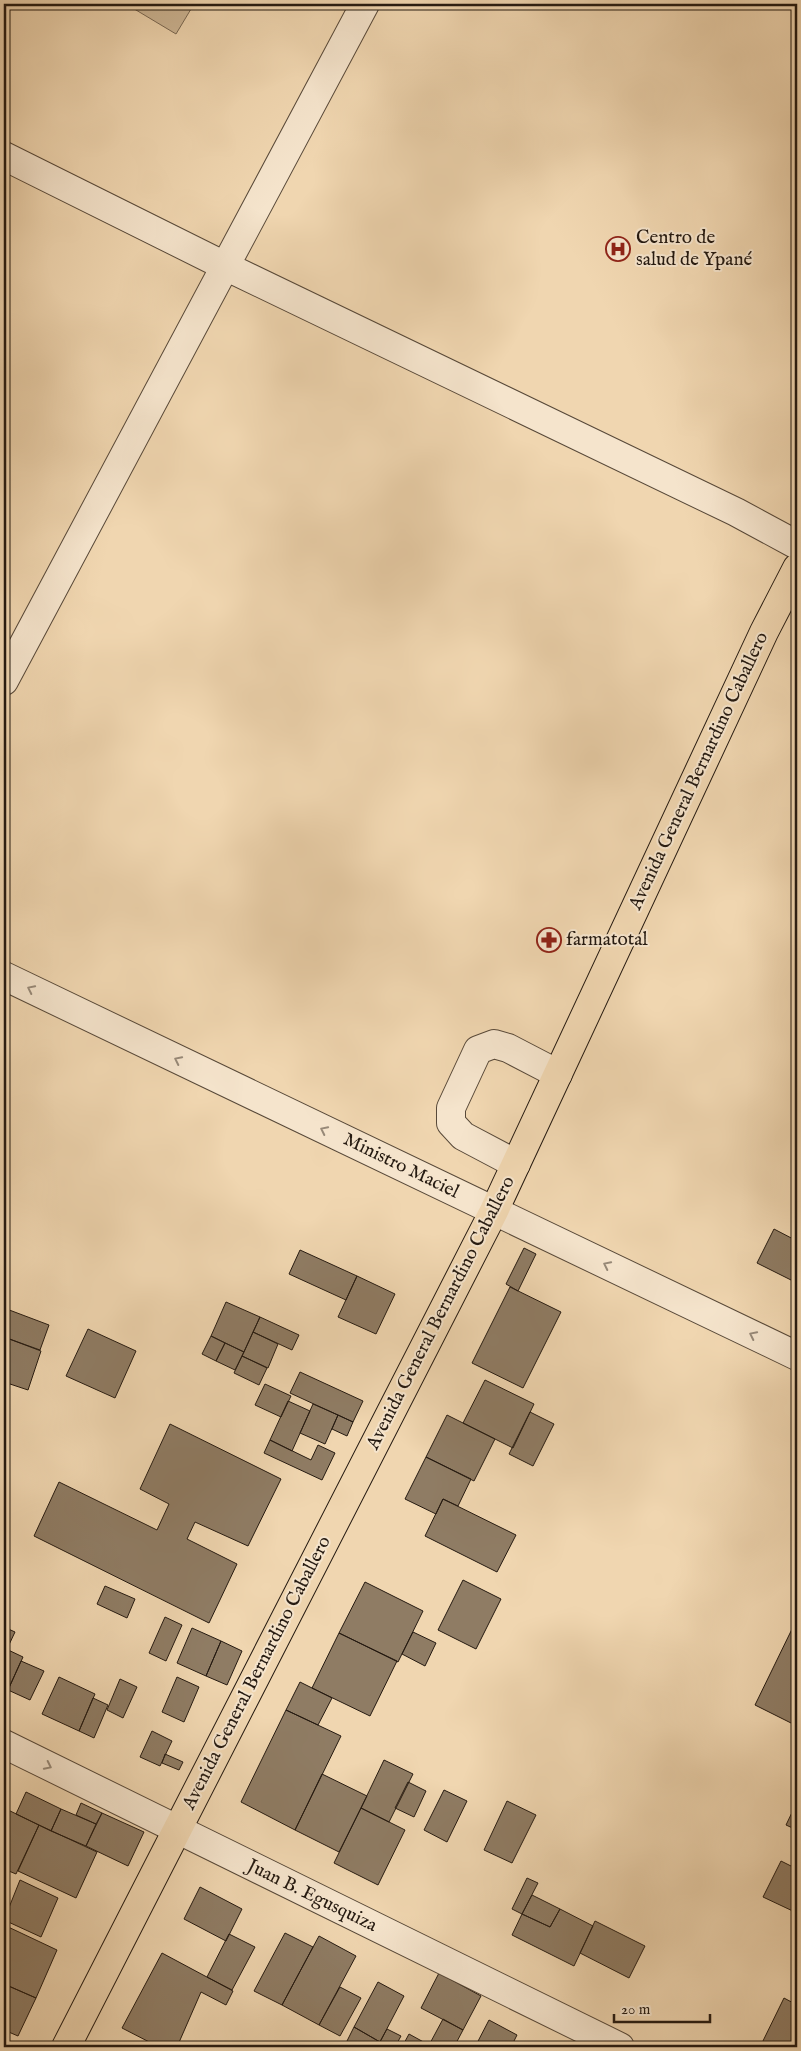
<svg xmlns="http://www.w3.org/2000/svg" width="801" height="2051" viewBox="0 0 801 2051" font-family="'IM FELL English',serif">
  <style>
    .green { fill: #cdb695; stroke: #796853 }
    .building { fill: #8f7c64; stroke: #251a11 }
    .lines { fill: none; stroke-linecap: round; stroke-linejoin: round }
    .minor-casing { stroke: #584939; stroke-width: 30 }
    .major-casing { stroke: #251a11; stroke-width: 30 }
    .minor { stroke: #f5e4cc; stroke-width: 28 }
    .major { stroke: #f0d6b0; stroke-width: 28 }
    .oneway { stroke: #978978 }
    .labels { text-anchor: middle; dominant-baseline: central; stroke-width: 4; stroke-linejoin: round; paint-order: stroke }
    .poi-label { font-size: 19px; fill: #251a11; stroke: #f5e4cc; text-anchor: start }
    .street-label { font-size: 19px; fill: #251a11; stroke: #f5e4cc }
  </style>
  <rect width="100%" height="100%" fill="#f0d6b0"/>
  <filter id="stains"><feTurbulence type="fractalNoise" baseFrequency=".004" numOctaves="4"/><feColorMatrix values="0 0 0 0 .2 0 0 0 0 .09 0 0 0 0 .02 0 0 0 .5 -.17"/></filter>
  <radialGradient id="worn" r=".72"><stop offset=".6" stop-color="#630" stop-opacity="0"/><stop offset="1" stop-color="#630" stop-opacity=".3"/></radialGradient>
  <!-- green -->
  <path class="green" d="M 126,4 L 194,4 L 176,34 Z"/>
  <!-- building -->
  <path class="building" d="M 774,1229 L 797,1241 L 797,1283 L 757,1263 Z
    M 524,1248 L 536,1254 L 518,1291 L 506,1284 Z
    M 300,1250 L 357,1276 L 346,1300 L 289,1274 Z
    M 357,1276 L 395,1294 L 376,1334 L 338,1317 Z
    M 510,1287 L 561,1312 L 523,1388 L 472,1363 Z
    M 226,1302 L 260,1317 L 244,1352 L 211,1336 Z
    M 4,1308 L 49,1325 L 40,1350 L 4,1337 Z
    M 260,1317 L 299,1335 L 292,1350 L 253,1332 Z
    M 88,1329 L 136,1351 L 115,1398 L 66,1376 Z
    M 253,1332 L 278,1344 L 268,1368 L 242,1356 Z
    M 211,1336 L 225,1343 L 216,1361 L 202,1354 Z
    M 4,1337 L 41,1351 L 28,1390 L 4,1382 Z
    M 225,1343 L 244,1352 L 235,1370 L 216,1361 Z
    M 242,1356 L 267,1368 L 259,1385 L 234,1373 Z
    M 300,1372 L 363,1401 L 353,1422 L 290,1393 Z
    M 485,1380 L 534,1404 L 513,1448 L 463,1423 Z
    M 265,1384 L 291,1396 L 281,1417 L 255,1405 Z
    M 288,1401 L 310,1411 L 292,1451 L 270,1440 Z
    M 313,1404 L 338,1415 L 325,1444 L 300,1433 Z
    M 530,1412 L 554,1424 L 533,1466 L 509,1454 Z
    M 338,1415 L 353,1422 L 347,1436 L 332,1429 Z
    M 447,1415 L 495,1439 L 474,1481 L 426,1457 Z
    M 170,1424 L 281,1479 L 248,1546 L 195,1522 L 187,1539 L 237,1564 L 209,1623 L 34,1536 L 59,1482 L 157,1530 L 169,1504 L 140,1489 Z
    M 270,1440 L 311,1460 L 318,1445 L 335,1453 L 322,1480 L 264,1453 Z
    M 426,1457 L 471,1479 L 458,1506 L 443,1499 L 436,1514 L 405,1499 Z
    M 443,1499 L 516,1535 L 497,1572 L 425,1536 Z
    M 463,1580 L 501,1599 L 476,1649 L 438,1630 Z
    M 365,1582 L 423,1611 L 398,1662 L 339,1633 Z
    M 105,1586 L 135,1599 L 127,1618 L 97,1604 Z
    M 165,1617 L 182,1625 L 166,1661 L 149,1653 Z
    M 4,1627 L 15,1632 L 7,1649 L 4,1648 Z
    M 793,1627 L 797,1629 L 797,1726 L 755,1705 Z
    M 192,1628 L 221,1641 L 206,1676 L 177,1663 Z
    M 413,1632 L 436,1643 L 425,1666 L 402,1654 Z
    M 339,1633 L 397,1661 L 370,1716 L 312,1688 Z
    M 221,1641 L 242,1651 L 227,1685 L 206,1676 Z
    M 4,1648 L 23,1657 L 8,1690 L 4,1688 Z
    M 21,1661 L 44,1671 L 30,1700 L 8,1690 Z
    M 59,1677 L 95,1694 L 79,1731 L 42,1714 Z
    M 177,1677 L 199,1687 L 184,1722 L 162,1712 Z
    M 120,1679 L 137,1687 L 123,1718 L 107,1710 Z
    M 300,1682 L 332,1698 L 318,1725 L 286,1710 Z
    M 93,1698 L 108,1705 L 94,1738 L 79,1731 Z
    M 286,1710 L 341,1736 L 295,1830 L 241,1802 Z
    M 152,1731 L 172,1741 L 160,1766 L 140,1757 Z
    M 165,1754 L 183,1762 L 179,1770 L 162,1763 Z
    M 384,1760 L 413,1774 L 389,1822 L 361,1808 Z
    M 322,1774 L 367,1796 L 339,1852 L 295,1830 Z
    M 408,1782 L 426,1791 L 414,1817 L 395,1808 Z
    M 444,1790 L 467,1801 L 447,1842 L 424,1830 Z
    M 26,1792 L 61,1809 L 51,1831 L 16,1814 Z
    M 507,1801 L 536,1815 L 512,1863 L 484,1850 Z
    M 797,1802 L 797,1830 L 786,1825 Z
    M 81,1803 L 102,1813 L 96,1824 L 76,1815 Z
    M 4,1808 L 39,1825 L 16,1874 L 4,1869 Z
    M 361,1808 L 405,1830 L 378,1885 L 334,1863 Z
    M 61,1809 L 96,1824 L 86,1846 L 51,1831 Z
    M 102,1813 L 144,1832 L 128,1866 L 86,1846 Z
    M 39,1825 L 97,1852 L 76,1898 L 18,1871 Z
    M 781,1861 L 797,1869 L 797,1913 L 763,1897 Z
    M 527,1878 L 538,1883 L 522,1914 L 512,1909 Z
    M 20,1880 L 58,1898 L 41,1937 L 4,1920 Z
    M 200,1887 L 242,1909 L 226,1941 L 184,1919 Z
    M 532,1895 L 560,1909 L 550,1927 L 522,1914 Z
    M 560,1909 L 593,1926 L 574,1966 L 512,1935 L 522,1914 L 550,1927 Z
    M 595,1921 L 645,1946 L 629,1978 L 580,1953 Z
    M 4,1925 L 57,1950 L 36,1998 L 4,1984 Z
    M 285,1933 L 313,1947 L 282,2005 L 254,1991 Z
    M 229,1934 L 255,1947 L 232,1990 L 207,1977 Z
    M 319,1936 L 356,1956 L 319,2025 L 282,2005 Z
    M 162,1953 L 233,1991 L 226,2005 L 201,1992 L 177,2047 L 159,2047 L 122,2028 Z
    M 439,1973 L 481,1996 L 463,2030 L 421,2008 Z
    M 378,1982 L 404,1996 L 380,2042 L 354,2027 Z
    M 4,1984 L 36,1998 L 18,2036 L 4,2030 Z
    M 340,1987 L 361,1998 L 340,2036 L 319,2025 Z
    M 784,1998 L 797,2005 L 797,2047 L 760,2047 Z
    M 443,2019 L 463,2030 L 454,2047 L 428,2047 Z
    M 489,2020 L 517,2035 L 511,2047 L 475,2047 Z
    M 354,2027 L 380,2042 L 377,2047 L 344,2047 Z
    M 387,2029 L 401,2036 L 395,2047 L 377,2047 Z
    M 409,2034 L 429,2045 L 428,2047 L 402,2047 Z"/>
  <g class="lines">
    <defs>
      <path id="minor" d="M 4,156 L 225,266 L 736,512 L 797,545
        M 4,681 L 365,4
        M 4,976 L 797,1356
        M 516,1164 L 463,1136 L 451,1123 L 451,1108 L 478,1050 L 494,1044 L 508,1048 L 558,1074
        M 4,1744 L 620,2047"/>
      <path id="major" d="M 66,2047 L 494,1211 L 764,632 L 797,568"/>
    </defs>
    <!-- minor casing -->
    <use href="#minor" class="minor-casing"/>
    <!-- major casing -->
    <use href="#major" class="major-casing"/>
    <!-- minor -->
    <use href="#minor" class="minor"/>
    <!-- major -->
    <use href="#major" class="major"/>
  </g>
  <!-- one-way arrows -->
  <defs><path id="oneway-chevron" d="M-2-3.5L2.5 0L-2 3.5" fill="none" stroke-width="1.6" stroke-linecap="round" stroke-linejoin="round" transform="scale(1.25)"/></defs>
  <g class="oneway">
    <use href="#oneway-chevron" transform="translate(31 989) rotate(-154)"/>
    <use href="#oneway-chevron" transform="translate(178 1060) rotate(-154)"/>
    <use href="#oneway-chevron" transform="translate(324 1130) rotate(-154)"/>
    <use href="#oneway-chevron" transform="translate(607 1265) rotate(-154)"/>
    <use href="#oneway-chevron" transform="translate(753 1335) rotate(-154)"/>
    <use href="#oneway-chevron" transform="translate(48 1766) rotate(26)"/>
  </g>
  <!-- icons -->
  <defs>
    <symbol id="hospital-ring" viewBox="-11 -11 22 22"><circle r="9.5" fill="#f5e4cc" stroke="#8f2418" stroke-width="1.5"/><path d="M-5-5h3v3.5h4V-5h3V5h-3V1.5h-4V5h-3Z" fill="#8f2418"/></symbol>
    <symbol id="pharmacy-ring" viewBox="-11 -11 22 22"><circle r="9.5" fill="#f5e4cc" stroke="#8f2418" stroke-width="1.5"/><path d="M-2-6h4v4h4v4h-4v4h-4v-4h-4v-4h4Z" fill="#8f2418"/></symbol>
  </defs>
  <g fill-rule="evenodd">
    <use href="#hospital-ring" x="604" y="235" width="28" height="28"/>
    <use href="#pharmacy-ring" x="535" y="926" width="28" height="28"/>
  </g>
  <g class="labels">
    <!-- poi labels -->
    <g class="poi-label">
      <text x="636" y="238">Centro de<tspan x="636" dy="22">salud de Ypané</tspan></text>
      <text x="566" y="940">farmatotal</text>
    </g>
    <!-- street labels -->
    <g class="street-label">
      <text transform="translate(699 771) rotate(-65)">Avenida General Bernardino Caballero</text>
      <text transform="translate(401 1166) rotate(26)">Ministro Maciel</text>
      <text transform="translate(441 1313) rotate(-63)">Avenida General Bernardino Caballero</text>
      <text transform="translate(257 1673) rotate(-63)">Avenida General Bernardino Caballero</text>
      <text transform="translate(312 1896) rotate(26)">Juan B. Egusquiza</text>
    </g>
  </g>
  <!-- margin -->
  <rect width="801" height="2051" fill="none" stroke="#f0d6b0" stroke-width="20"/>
  <rect x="5" y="5" width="791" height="2041" fill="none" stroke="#251a11" stroke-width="2.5"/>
  <rect x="10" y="10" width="781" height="2031" fill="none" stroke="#251a11"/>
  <!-- scale -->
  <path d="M614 2014v8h96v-8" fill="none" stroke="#251a11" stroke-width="2.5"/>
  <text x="621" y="2014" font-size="15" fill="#251a11" stroke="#f5e4cc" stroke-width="4" paint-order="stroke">20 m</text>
  <rect width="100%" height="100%" filter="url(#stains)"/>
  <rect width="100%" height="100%" fill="url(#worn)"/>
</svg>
